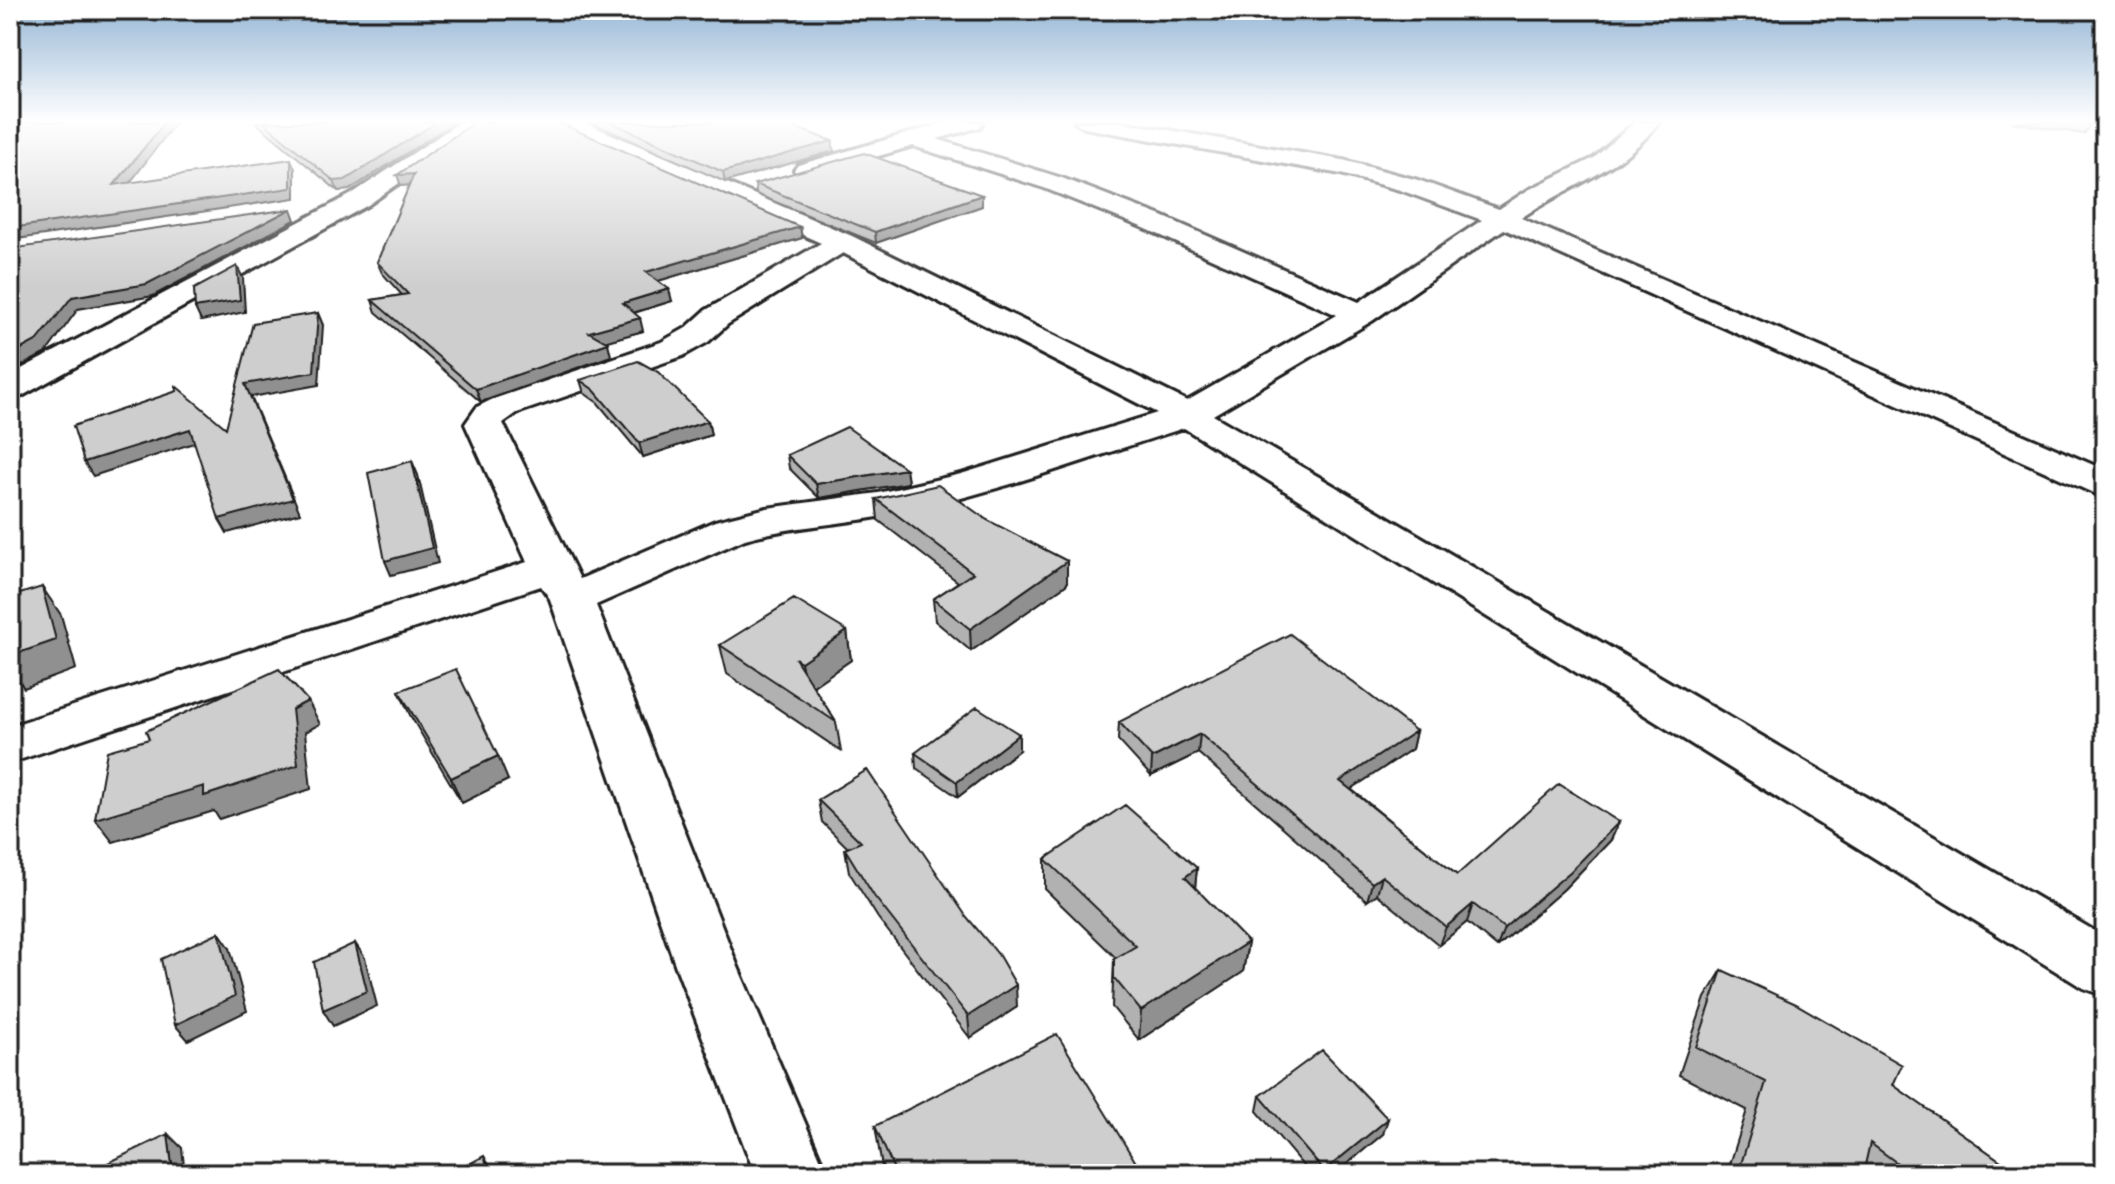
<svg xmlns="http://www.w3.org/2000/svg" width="2115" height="1184" viewBox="0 0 2115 1184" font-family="Mali,sans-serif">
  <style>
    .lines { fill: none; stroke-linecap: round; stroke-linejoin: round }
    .minor-casing { stroke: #1c1c1c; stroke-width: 6 }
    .minor { fill: #fff; fill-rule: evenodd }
    .wall { fill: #b1b1b1; stroke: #1c1c1c; stroke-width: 2 }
    .shaded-wall { fill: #909090; stroke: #1c1c1c; stroke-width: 2 }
    .building { fill: #cecece; stroke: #1c1c1c; stroke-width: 2 }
  </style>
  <rect width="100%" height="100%" fill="#fff"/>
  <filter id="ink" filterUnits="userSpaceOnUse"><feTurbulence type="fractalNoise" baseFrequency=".0125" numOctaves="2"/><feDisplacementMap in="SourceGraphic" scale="16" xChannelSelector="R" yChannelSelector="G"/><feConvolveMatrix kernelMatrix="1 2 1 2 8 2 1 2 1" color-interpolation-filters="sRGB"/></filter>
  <g filter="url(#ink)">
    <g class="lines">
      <defs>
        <path id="minor" d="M 460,122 L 486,122 L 368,205 L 22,396 L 10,399 L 10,375 L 350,195 Z
          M 554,122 L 583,122 L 852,236 L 1187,401 L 1337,315 L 1144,228 L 1044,188 L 913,146 L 806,177 L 798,175 L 794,170 L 798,165 L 948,122 L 983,122 L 980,127 L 937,139 L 1062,178 L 1162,216 L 1359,302 L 1482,220 L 1400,190 L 1341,174 L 1085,128 L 1074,122 L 1122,122 L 1343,160 L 1418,180 L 1499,209 L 1528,190 L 1594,158 L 1635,122 L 1659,122 C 1625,169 1567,186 1521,218 L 2105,470 L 2105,496 L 2091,492 L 1504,229 L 1372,321 L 1213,415 L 2105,937 L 2105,996 L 2083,988 L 1184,428 C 1083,460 982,498 878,517 C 833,525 788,527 745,539 L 596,605 L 738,967 L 827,1174 L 755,1174 L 676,967 L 550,599 L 541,586 L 10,763 L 10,726 L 527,562 L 465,424 L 477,407 L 493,399 L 661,342 L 686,328 L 706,310 L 821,243 L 557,127 ZM 843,253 L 1157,413 L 961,474 L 878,493 L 767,508 L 715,521 L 580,579 L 503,423 L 517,413 L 683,356 L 708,342 L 728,324 Z"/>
      </defs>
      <!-- minor casing -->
      <use href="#minor" class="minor-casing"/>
      <!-- minor -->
      <use href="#minor" class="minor"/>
    </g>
    <!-- wall -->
    <path class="wall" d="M 255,122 L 455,122 L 349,190 L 338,191 Z
      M 475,122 L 800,227 L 802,238 L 658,281 L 672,301 L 634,313 L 643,331 L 605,341 L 611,356 L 481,402 L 376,312 L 372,300 L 402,295 L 382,273 L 377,262 L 410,185 L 401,186 Z
      M 590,122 L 795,122 L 794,127 L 832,141 L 834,151 L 725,182 Z
      M 2011,122 L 2091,122 L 2084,134 Z
      M 755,184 L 982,195 L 982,206 L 876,243 L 756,194 Z
      M 580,380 L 708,421 L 711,435 L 643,457 L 598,403 L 584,393 Z
      M 787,455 L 906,469 L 908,483 L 819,498 L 789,468 Z
      M 876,499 L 987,520 L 1067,561 L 1067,584 L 971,651 L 935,621 L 933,599 L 958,582 L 878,520 Z
      M 847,631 L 851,660 L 813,686 L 836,722 L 841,751 L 727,674 L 720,645 Z
      M 399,691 L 508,780 L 462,803 L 410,715 Z
      M 1119,722 L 1416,731 L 1412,749 L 1351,789 L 1457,875 L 1619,822 L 1611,840 L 1564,889 L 1497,947 L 1467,922 L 1439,945 L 1377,894 L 1367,901 L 1198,753 L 1151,776 L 1118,740 Z
      M 1019,750 L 958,797 L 916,768 L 915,753 Z
      M 867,770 L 1017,1007 L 970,1038 L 878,918 L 849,872 L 845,849 L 848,848 L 822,822 L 818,800 Z
      M 1045,859 L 1197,868 L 1195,888 L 1248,942 L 1243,972 L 1139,1040 L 1112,1007 L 1114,959 L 1116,958 L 1045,889 Z
      M 1722,970 L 1893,1085 L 2019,1174 L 1727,1174 L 1747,1110 L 1679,1075 L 1705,998 Z
      M 1260,1096 L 1383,1134 L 1335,1174 L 1310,1174 L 1257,1111 Z
      M 875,1126 L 1143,1174 L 885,1174 L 882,1167 Z"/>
    <!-- shaded-wall -->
    <path class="shaded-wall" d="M 165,122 L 176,122 L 120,196 L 114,185 Z
      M 437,122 L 455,122 L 349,190 L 338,191 L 334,181 Z
      M 832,141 L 834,151 L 725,182 L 723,172 Z
      M 291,159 L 295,169 L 295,198 L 10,240 L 10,228 Z
      M 414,174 L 418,184 L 401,186 L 397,175 Z
      M 982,195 L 982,206 L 876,243 L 875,232 Z
      M 291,209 L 295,220 L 153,296 L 78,309 L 46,353 L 10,372 L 10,355 L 72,297 Z
      M 800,227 L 802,238 L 648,284 L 646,272 Z
      M 237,266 L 243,278 L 245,312 L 201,321 L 195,308 Z
      M 669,289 L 672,301 L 626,315 L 623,303 Z
      M 318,313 L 323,325 L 319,385 L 251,397 L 300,513 L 227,533 L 219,519 L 245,384 Z
      M 640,318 L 643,331 L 593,345 L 589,332 Z
      M 608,343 L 611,356 L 481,402 L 476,389 Z
      M 708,421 L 711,435 L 643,457 L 639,443 Z
      M 190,429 L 197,442 L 93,476 L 84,462 Z
      M 412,461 L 418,475 L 438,563 L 391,575 L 385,561 Z
      M 906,469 L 908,483 L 819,498 L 816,484 Z
      M 1067,561 L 1067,584 L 971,651 L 970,629 Z
      M 42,587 L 61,615 L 76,669 L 24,688 L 10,668 L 10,656 Z
      M 847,631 L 851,660 L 806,691 L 801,662 Z
      M 308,701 L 320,724 L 305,732 L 311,789 L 219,819 L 214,811 L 113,842 L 95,819 Z
      M 1416,731 L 1412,749 L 1336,799 L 1340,781 Z
      M 1019,734 L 1019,750 L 958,797 L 957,782 Z
      M 1200,734 L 1198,753 L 1151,776 L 1152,758 Z
      M 498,756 L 508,780 L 462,803 L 451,778 Z
      M 1619,822 L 1611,840 L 1564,889 L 1497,947 L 1504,928 Z
      M 1197,868 L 1194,898 L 1185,877 Z
      M 1382,876 L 1377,894 L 1367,901 L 1372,883 Z
      M 1473,904 L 1467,922 L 1439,945 L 1446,927 Z
      M 219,932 L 230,948 L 247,1011 L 188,1040 L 175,1025 Z
      M 1248,942 L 1243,972 L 1139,1040 L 1141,1011 Z
      M 355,943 L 365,958 L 377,1006 L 333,1026 L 323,1010 Z
      M 1016,985 L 1017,1007 L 970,1038 L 968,1016 Z
      M 1388,1119 L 1383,1134 L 1335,1174 L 1324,1174 L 1324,1171 Z
      M 168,1134 L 182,1148 L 185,1174 L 173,1174 Z
      M 484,1156 L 494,1174 L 490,1174 Z"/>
    <!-- building -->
    <path class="building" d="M 10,122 L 165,122 L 114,185 L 291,159 L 291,188 L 10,228 Z
      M 263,122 L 437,122 L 345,180 L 334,181 Z
      M 475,122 L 557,122 L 800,227 L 646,272 L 669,289 L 623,303 L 640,318 L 589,332 L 608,343 L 476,389 L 372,300 L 408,294 L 377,262 L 414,174 L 397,175 Z
      M 610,122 L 791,122 L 790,126 L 832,141 L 723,172 Z
      M 2073,122 L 2091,122 L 2089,125 Z
      M 864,153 L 982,195 L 875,232 L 755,184 Z
      M 291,209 L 147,284 L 72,297 L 38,340 L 10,355 L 10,297 L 17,289 L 10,291 L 10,249 Z
      M 237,266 L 240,300 L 195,308 L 194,289 Z
      M 318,313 L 314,372 L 245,384 L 293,499 L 219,519 L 190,429 L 84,462 L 73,426 L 177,391 L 176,386 L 226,428 L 253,323 Z
      M 638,361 L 658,372 L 708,421 L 639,443 L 594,390 L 580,380 Z
      M 847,427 L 906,469 L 816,484 L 787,455 Z
      M 412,461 L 432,548 L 385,561 L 368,473 Z
      M 938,485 L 987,520 L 1067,561 L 970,629 L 933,599 L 973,573 L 876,499 Z
      M 42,587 L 56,640 L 10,656 L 10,597 Z
      M 794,599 L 847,631 L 801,662 L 795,658 L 836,722 L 720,645 Z
      M 1290,634 L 1416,731 L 1340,781 L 1457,875 L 1559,784 L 1619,822 L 1571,871 L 1504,928 L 1473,904 L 1446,927 L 1382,876 L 1372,883 L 1200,734 L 1152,758 L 1119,722 Z
      M 279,669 L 308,701 L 292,709 L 298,765 L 204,796 L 204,786 L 95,819 L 107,751 L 149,739 L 146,731 Z
      M 456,669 L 498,756 L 451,778 L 399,691 Z
      M 977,707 L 1019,734 L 957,782 L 915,753 Z
      M 867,770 L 966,916 L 998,954 L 1016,985 L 968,1016 L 874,896 L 845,849 L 861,842 L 818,800 Z
      M 1125,805 L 1197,868 L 1185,877 L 1248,942 L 1141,1011 L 1114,978 L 1114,959 L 1136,946 L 1045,859 Z
      M 219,932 L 235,996 L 175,1025 L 161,959 Z
      M 355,943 L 367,991 L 323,1010 L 314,962 Z
      M 1722,970 L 1796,1004 L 1902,1065 L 1893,1085 L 2019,1174 L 1912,1174 L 1870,1143 L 1863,1174 L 1738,1174 L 1766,1082 L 1696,1047 Z
      M 1057,1034 L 1143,1174 L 896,1174 L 875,1126 Z
      M 1322,1050 L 1388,1119 L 1324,1171 L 1260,1096 Z
      M 168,1134 L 173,1174 L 85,1174 Z
      M 484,1156 L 490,1174 L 451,1174 Z"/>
  </g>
  <!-- sky -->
  <linearGradient id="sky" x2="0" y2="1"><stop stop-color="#95b6d5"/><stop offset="0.42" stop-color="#fff"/><stop offset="1" stop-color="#fff" stop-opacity="0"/></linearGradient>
  <rect width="2115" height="288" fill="url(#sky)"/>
  <!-- margin -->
  <rect width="2115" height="1184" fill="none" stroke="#fff" stroke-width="40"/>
  <rect x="20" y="20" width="2075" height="1144" fill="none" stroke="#1c1c1c" stroke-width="3" filter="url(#ink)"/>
</svg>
